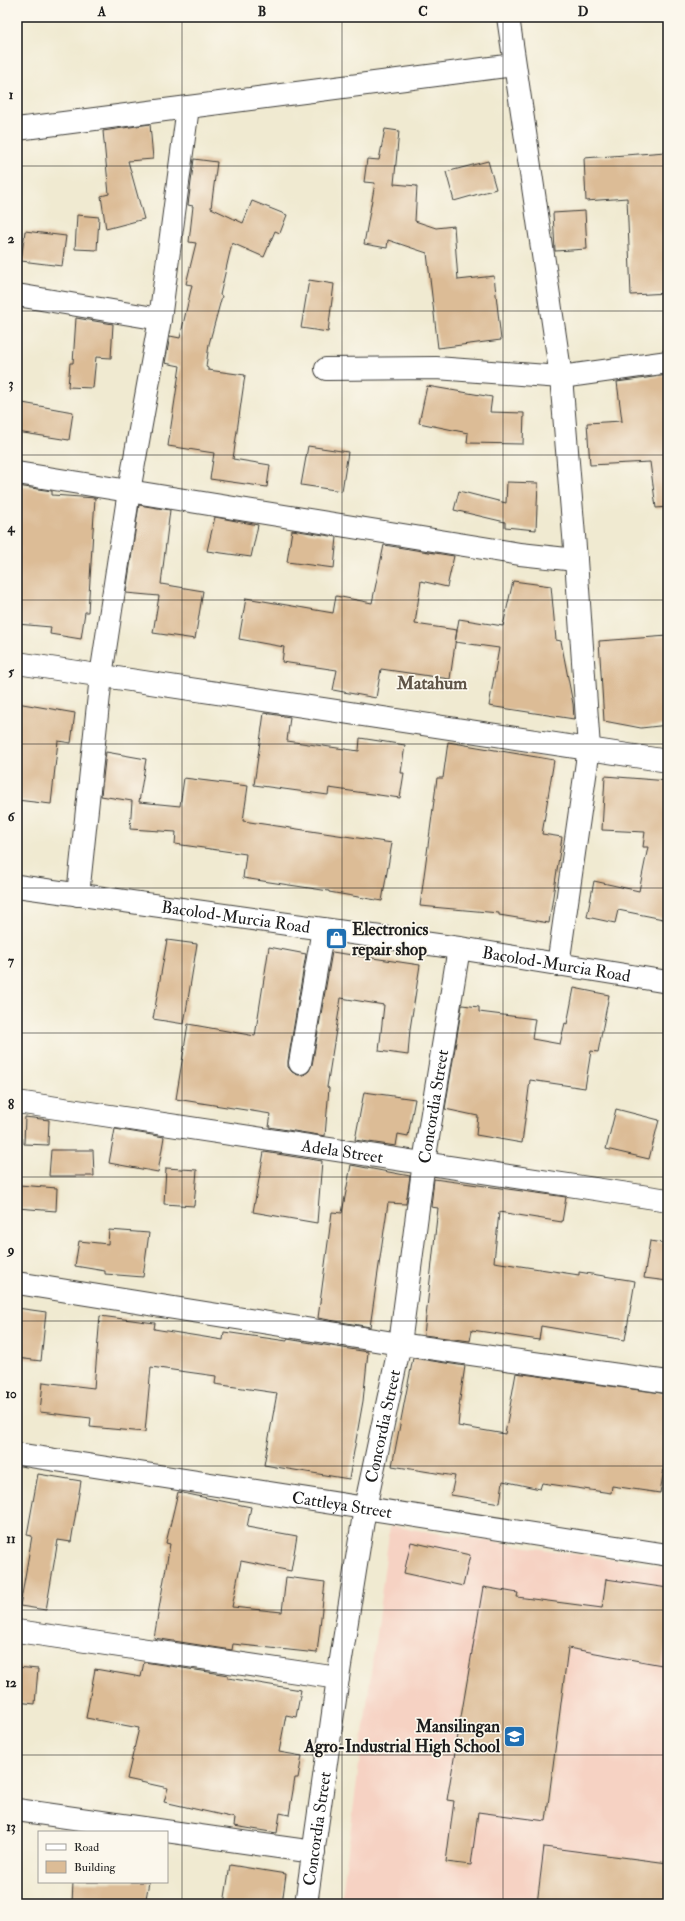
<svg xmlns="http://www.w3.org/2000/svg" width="685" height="1921" viewBox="0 0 685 1921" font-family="'IM FELL Double Pica',serif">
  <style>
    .built { fill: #f6d2c3 }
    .building { fill: #dcbc96 }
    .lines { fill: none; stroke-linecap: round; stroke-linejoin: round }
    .street-casing { stroke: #3c3b37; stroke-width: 24 }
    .primary-casing { stroke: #3c3b37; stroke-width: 24 }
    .street { stroke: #fff; stroke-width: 22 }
    .primary { stroke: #fff; stroke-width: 22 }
    .grid { fill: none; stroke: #1c1c1c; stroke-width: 1; stroke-opacity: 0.55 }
    .labels { text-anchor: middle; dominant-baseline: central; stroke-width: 3.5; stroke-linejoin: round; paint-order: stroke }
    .street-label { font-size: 17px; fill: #1c1c1c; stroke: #fbf7ec }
    .poi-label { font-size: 17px; font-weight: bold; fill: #1c1c1c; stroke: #fbf7ec; text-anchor: start }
    .neighbourhood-label { font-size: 18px; font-weight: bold; fill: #5f5447; stroke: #fbf7ec }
    .neatline { fill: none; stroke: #1c1c1c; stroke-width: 1.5 }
    .grid-label { font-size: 13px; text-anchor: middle; font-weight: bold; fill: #1c1c1c }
  </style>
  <rect width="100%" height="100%" fill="#fbf7ec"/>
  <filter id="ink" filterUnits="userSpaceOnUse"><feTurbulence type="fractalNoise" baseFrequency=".025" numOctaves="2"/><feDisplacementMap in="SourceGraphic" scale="8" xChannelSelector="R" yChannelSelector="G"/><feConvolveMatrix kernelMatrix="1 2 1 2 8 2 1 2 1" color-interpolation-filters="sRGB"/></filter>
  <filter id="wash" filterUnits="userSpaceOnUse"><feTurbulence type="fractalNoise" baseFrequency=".012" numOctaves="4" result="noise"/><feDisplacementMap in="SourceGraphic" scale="16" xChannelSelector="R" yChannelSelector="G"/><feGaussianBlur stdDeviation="0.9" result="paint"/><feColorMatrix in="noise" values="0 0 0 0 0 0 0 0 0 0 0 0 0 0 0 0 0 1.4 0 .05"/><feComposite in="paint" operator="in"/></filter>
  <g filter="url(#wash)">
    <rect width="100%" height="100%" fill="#f0ead1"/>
    <!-- built -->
    <path class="built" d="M 390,1526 L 668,1568 L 668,1904 L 341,1904 Z"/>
    <g id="blocks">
      <!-- building -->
      <path class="building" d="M 150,124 L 153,159 L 128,161 L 144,219 L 106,229 L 101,196 L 109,194 L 103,131 Z
        M 385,129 L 399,131 L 394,184 L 417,186 L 415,221 L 436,228 L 454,226 L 458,280 L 494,276 L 501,340 L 438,348 L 427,253 L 388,240 L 387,248 L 364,244 L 375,183 L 364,182 L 367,159 L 379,160 Z
        M 666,152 L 668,177 L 668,293 L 631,295 L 627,198 L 586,201 L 584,158 Z
        M 194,159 L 217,162 L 211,208 L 243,223 L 252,201 L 287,215 L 280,233 L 275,231 L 264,257 L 232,243 L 220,295 L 222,296 L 209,344 L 206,367 L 208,368 L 208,370 L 245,375 L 233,459 L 270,465 L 267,487 L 210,479 L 214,453 L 168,446 L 180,366 L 165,363 L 170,336 L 180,338 L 192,285 L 186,284 L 196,243 L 189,242 L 193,206 L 188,205 Z
        M 488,161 L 496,189 L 454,201 L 446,172 Z
        M 585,211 L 587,249 L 555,251 L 553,213 Z
        M 77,215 L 99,217 L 97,250 L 75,249 Z
        M 25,231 L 66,236 L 62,266 L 21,261 Z
        M 309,280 L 334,284 L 328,332 L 301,328 Z
        M 76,318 L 113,324 L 111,358 L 96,357 L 93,388 L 68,387 L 70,363 L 73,363 Z
        M 668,375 L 668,507 L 656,508 L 650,462 L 590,465 L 587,423 L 622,421 L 617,382 Z
        M 427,386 L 492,397 L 490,412 L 524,413 L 523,444 L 467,443 L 468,433 L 419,423 Z
        M 17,402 L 73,412 L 69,440 L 17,432 Z
        M 308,446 L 348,452 L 342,491 L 301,485 Z
        M 507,482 L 538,483 L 536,530 L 505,527 L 505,522 L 454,510 L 459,491 L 506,503 Z
        M 17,486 L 52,491 L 52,495 L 95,498 L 88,612 L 85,612 L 81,639 L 50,634 L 51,627 L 17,624 Z
        M 139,505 L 170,510 L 161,584 L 203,591 L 195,639 L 153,633 L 159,596 L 126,593 Z
        M 215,517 L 258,525 L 251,557 L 207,551 Z
        M 292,530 L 337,537 L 334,568 L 287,562 Z
        M 384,545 L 454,556 L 447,587 L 421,581 L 415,624 L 457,630 L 450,679 L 381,669 L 376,698 L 333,690 L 337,670 L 282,662 L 284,647 L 239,639 L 246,598 L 333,613 L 336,596 L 372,603 Z
        M 513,581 L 551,586 L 556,640 L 561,641 L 573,704 L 574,719 L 489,706 L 499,648 L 455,642 L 459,619 L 503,626 Z
        M 668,636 L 668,725 L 641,728 L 604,721 L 599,641 Z
        M 17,703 L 75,713 L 71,743 L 58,741 L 51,804 L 17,800 Z
        M 264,713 L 290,717 L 287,741 L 359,751 L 360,738 L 405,745 L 401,773 L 404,773 L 400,798 L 329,788 L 328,795 L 254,785 Z
        M 448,742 L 554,760 L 542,834 L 562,837 L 549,923 L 499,915 L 499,913 L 420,906 L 437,778 L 443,778 Z
        M 106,752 L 146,759 L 139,802 L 180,806 L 184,778 L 248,786 L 243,821 L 392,843 L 382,901 L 329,892 L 329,891 L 243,878 L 246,854 L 175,844 L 176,832 L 130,829 L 132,801 L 101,796 Z
        M 605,776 L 668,781 L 668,920 L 618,910 L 615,923 L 587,917 L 594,881 L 639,891 L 648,847 L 643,847 L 645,832 L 602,830 Z
        M 167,940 L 197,944 L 184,1024 L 153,1019 Z
        M 269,947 L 306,954 L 288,1061 L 288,1067 L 292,1072 L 298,1075 L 304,1075 L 309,1071 L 312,1065 L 332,952 L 420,965 L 410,1029 L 408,1055 L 379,1051 L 384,1005 L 341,998 L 327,1087 L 329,1088 L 325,1136 L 269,1127 L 271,1114 L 176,1099 L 188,1024 L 255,1036 Z
        M 574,988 L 609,995 L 598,1052 L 591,1051 L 585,1088 L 530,1080 L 522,1143 L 476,1135 L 478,1116 L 445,1109 L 462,1005 L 479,1007 L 479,1012 L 535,1019 L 532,1039 L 560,1044 L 565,1023 L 567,1024 Z
        M 364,1092 L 415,1099 L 408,1136 L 398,1134 L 396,1146 L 355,1140 Z
        M 616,1109 L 659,1120 L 649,1159 L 606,1149 Z
        M 25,1117 L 49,1120 L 48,1145 L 24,1144 Z
        M 115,1129 L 164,1137 L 158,1172 L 109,1163 Z
        M 51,1150 L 93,1150 L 94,1176 L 49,1176 Z
        M 264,1152 L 322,1161 L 317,1223 L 253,1212 Z
        M 351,1165 L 410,1176 L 406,1204 L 388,1203 L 370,1327 L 318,1318 L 332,1212 L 342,1213 Z
        M 166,1168 L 197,1170 L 194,1206 L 164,1204 Z
        M 434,1179 L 566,1197 L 562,1222 L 499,1212 L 494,1262 L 579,1275 L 579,1272 L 635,1281 L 625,1340 L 541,1326 L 539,1340 L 472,1330 L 470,1341 L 424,1335 L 438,1208 L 431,1207 Z
        M 19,1185 L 57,1188 L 56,1211 L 17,1208 Z
        M 109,1230 L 149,1233 L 143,1277 L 105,1274 L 105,1271 L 75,1266 L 79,1241 L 108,1244 Z
        M 650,1241 L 668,1244 L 668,1281 L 644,1278 Z
        M 17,1308 L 46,1312 L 41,1361 L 17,1358 Z
        M 100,1316 L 155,1323 L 154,1329 L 223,1340 L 224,1332 L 287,1341 L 287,1339 L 368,1352 L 363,1401 L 349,1479 L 264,1465 L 277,1393 L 215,1384 L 216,1376 L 151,1367 L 145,1432 L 90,1427 L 91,1418 L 40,1412 L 43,1382 L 94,1388 Z
        M 413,1358 L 465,1366 L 459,1406 L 460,1406 L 458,1426 L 505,1434 L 516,1373 L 668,1394 L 668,1444 L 660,1493 L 612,1486 L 611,1493 L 542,1483 L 540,1489 L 503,1481 L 500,1503 L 451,1495 L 455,1476 L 392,1466 Z
        M 38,1474 L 81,1481 L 71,1542 L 58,1540 L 46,1610 L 20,1606 L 32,1536 L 27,1535 Z
        M 178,1492 L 251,1507 L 247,1527 L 297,1536 L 291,1571 L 241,1561 L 232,1607 L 282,1612 L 286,1577 L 325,1582 L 317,1653 L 233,1644 L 232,1650 L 154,1638 L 170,1544 L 166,1543 Z
        M 411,1542 L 470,1555 L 463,1586 L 404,1573 Z
        M 606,1579 L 668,1588 L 668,1633 L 662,1665 L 568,1648 L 546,1821 L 478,1812 L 471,1865 L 446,1862 L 454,1801 L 447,1800 L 483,1587 L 518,1593 L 517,1597 L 602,1608 Z
        M 144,1662 L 228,1675 L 228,1678 L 301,1690 L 296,1717 L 286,1715 L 279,1752 L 302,1756 L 298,1778 L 295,1778 L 289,1815 L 280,1813 L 277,1833 L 234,1826 L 235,1818 L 164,1802 L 168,1788 L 127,1779 L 139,1728 L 86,1718 L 95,1669 L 141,1677 Z
        M 17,1667 L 38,1669 L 35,1704 L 17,1702 Z
        M 544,1847 L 668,1863 L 668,1904 L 537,1904 Z
        M 230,1865 L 286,1874 L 282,1904 L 224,1904 Z
        M 73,1882 L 149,1882 L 145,1904 L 72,1904 Z"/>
    </g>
  </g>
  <g filter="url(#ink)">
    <use href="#blocks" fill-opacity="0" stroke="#3c3b37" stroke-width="1"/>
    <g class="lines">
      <defs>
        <g id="street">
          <path d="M 17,129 L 514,65"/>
          <path d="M 17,295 L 160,319"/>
          <path d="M 326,369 L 436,368 L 561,377 L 668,362"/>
          <path d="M 17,473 L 520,554 L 576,560 L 561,377 L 508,17"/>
          <path d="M 17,663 L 668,761"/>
          <path d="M 78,895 L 101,676 L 129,491 L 160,319 L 188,107"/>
          <path d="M 558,965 L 589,748 L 576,560"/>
          <path d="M 300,1063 L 323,929"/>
          <path id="s1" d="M 17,1102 L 668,1200"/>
          <path d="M 17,1283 L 400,1344 L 668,1382"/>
          <path id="s2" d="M 17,1454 L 668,1555"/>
          <path d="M 17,1631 L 338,1678"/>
          <path d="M 17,1810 L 314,1852"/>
          <path id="s3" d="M 306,1904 L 338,1678 L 365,1508 L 400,1344 L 424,1162 L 459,948"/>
        </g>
        <g id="primary">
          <path id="s4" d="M 17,886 L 459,948 L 668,982"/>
        </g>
      </defs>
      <!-- street casing -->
      <use href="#street" class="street-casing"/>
      <!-- primary casing -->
      <use href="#primary" class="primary-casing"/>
      <!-- street -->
      <use href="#street" class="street"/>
      <!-- primary -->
      <use href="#primary" class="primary"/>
    </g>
  </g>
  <!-- grid -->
  <path class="grid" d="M 182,17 L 182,1904M 342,17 L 342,1904M 503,17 L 503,1904M 17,166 L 668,166M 17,311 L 668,311M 17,455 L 668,455M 17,600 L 668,600M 17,744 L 668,744M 17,888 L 668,888M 17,1033 L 668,1033M 17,1177 L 668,1177M 17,1321 L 668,1321M 17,1466 L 668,1466M 17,1610 L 668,1610M 17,1755 L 668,1755"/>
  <!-- icons -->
  <defs>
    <symbol id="shop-square" viewBox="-11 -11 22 22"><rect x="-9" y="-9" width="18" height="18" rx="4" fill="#1f6fb2" stroke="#fbf7ec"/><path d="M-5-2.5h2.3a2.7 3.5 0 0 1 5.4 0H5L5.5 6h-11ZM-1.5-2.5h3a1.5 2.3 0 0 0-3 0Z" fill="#fff"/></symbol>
    <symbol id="school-square" viewBox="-11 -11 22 22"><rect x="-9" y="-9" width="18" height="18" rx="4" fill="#1f6fb2" stroke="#fbf7ec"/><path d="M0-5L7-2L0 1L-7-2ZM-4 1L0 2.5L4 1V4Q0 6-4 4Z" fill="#fff"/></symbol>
  </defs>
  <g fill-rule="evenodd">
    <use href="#shop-square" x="324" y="926" width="25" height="25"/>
    <use href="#school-square" x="502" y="1724" width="25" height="25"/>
  </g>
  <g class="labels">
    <!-- street labels -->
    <g class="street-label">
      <text stroke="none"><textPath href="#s4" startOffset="221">Bacolod-Murcia Road</textPath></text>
      <text stroke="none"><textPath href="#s4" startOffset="545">Bacolod-Murcia Road</textPath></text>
      <text stroke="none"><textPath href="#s3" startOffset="808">Concordia Street</textPath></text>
      <text stroke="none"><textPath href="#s1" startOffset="329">Adela Street</textPath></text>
      <text stroke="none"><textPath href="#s3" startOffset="484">Concordia Street</textPath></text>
      <text stroke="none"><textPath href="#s2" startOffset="329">Cattleya Street</textPath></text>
      <text stroke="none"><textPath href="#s3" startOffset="76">Concordia Street</textPath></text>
    </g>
    <!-- poi labels -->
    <g class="poi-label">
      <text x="352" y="929">Electronics<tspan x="352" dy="20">repair shop</tspan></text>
      <text x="500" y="1726" text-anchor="end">Mansilingan<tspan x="500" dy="20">Agro-Industrial High School</tspan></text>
    </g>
    <!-- neighbourhood labels -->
    <g class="neighbourhood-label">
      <text x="432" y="683">Matahum</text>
    </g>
  </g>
  <!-- margin -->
  <rect width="685" height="1921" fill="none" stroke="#fbf7ec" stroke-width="44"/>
  <!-- legend -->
  <rect x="38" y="1831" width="130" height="52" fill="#fbf7ec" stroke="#a29f99"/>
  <rect x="46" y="1844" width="20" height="6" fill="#ffffff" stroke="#a29f99"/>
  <text x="74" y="1851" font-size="12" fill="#1c1c1c">Road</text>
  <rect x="46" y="1861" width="20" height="12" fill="#dcbc96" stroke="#a29f99"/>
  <text x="74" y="1871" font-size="12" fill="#1c1c1c">Building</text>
  <rect x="22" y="22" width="641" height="1877" class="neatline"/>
  <g class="grid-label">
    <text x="102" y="16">A</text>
    <text x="262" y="16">B</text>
    <text x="423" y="16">C</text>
    <text x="583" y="16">D</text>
    <text x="11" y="99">1</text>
    <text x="11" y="243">2</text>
    <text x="11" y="388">3</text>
    <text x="11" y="532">4</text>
    <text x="11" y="676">5</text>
    <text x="11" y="821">6</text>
    <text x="11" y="965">7</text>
    <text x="11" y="1109">8</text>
    <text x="11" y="1254">9</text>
    <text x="11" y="1398">10</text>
    <text x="11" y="1543">11</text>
    <text x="11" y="1687">12</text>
    <text x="11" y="1831">13</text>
  </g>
</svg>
